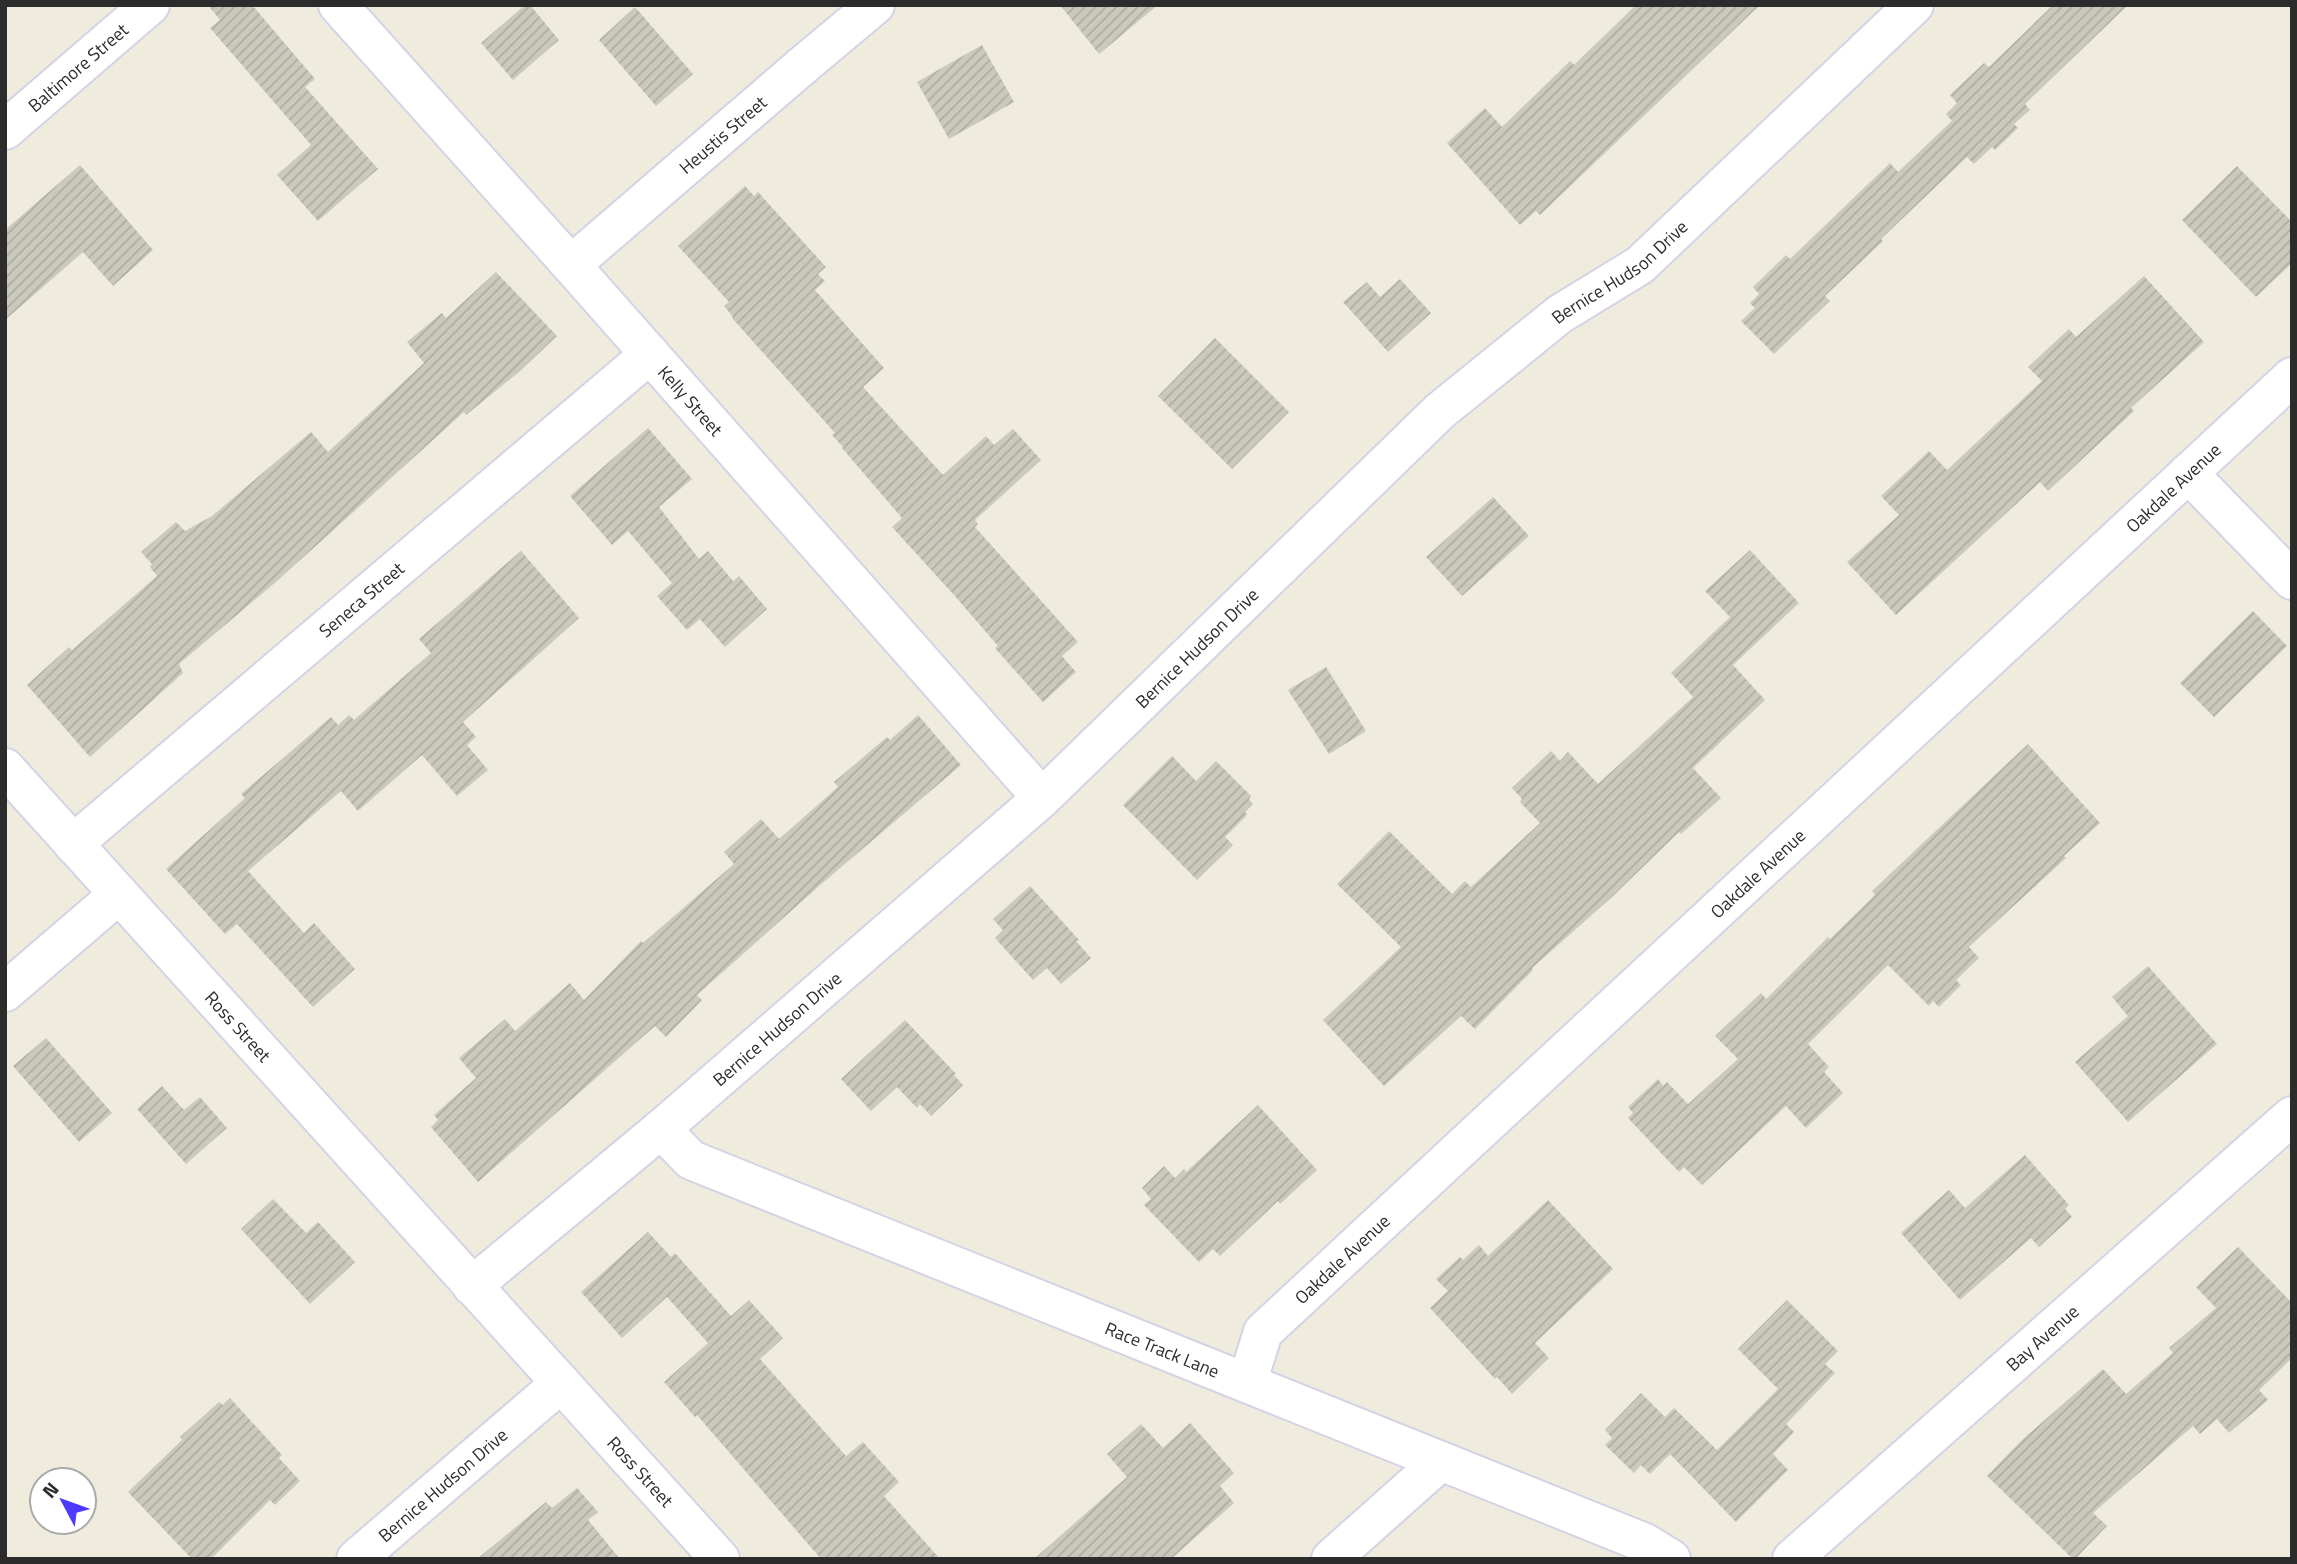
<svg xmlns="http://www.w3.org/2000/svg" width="2297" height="1564" viewBox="0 0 2297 1564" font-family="'Titillium Web',sans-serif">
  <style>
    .building { fill: url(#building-hatch) }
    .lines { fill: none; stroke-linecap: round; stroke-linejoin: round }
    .minor-casing { stroke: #d4d2e6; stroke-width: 42 }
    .minor { stroke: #fff; stroke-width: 38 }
    .labels { text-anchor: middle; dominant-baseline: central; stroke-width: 5; stroke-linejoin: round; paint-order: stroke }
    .street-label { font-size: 18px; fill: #2c2c2c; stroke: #fff }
  </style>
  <defs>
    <pattern id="building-hatch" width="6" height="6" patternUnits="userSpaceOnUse" patternTransform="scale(1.75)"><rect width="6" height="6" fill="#cac9bc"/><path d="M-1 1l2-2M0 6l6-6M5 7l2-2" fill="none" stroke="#aeada2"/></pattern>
  </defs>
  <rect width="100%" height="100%" fill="#efecdd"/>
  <!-- building -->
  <path class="building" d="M 208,5 L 252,5 L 315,79 L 305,87 L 378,169 L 318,221 L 277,175 L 311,145 L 210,28 L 220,20 Z
    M 525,5 L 530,5 L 559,40 L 513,80 L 481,43 Z
    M 1060,5 L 1158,5 L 1099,54 Z
    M 1636,5 L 1760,5 L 1540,215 L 1536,211 L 1520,225 L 1447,143 L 1485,108 L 1502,127 L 1570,61 L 1574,65 Z
    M 2053,5 L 2128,5 L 2025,104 L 2030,110 L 2014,124 L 2018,128 L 1995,150 L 1992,147 L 1974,164 L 1967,157 L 1881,239 L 1883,241 L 1825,296 L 1830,301 L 1774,354 L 1741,321 L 1755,308 L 1750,303 L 1759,294 L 1753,287 L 1786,255 L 1790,259 L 1890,163 L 1898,172 L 1952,121 L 1946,114 L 1957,103 L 1950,95 L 1984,63 L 1989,67 Z
    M 635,7 L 693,74 L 656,106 L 599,40 Z
    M 982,45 L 1014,102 L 949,139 L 917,82 Z
    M 80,165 L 153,250 L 113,286 L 83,252 L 5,320 L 5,230 Z
    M 2237,166 L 2292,222 L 2292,263 L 2256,297 L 2182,220 Z
    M 745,186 L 754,196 L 758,192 L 826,267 L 818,274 L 825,281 L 815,290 L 884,368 L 863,387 L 943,475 L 986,436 L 994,445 L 1013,429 L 1041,460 L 975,520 L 978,524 L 975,527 L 1078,642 L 1062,656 L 1076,672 L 1043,702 L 995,648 L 998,646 L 954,595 L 892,527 L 902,518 L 842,448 L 843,447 L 832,435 L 835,433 L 732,318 L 733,317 L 724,306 L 729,302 L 678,246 Z
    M 496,272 L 557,336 L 519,372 L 466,415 L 464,412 L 277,581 L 179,664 L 183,673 L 90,757 L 27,685 L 69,647 L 72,650 L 157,576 L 150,567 L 152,564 L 141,552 L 176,522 L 185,531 L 212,516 L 311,432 L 328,452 L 424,363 L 407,342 L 442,313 L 446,318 Z
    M 2144,276 L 2204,342 L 2131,408 L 2134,411 L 2048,491 L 2040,482 L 1896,615 L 1847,562 L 1899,515 L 1881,496 L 1929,451 L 1947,470 L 2042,381 L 2028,367 L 2069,329 L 2076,337 Z
    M 1400,279 L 1431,313 L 1388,352 L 1343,302 L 1367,282 L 1380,297 Z
    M 1215,338 L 1289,412 L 1232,469 L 1158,396 Z
    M 648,428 L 692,479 L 659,507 L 699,559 L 708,551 L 733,581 L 739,576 L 767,609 L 725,647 L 700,619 L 687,630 L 657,596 L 672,583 L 628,531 L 612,545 L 570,496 Z
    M 1493,497 L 1529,536 L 1462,596 L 1426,557 Z
    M 1750,550 L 1799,603 L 1733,665 L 1765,700 L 1693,768 L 1721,798 L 1681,834 L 1679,832 L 1611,898 L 1532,968 L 1533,970 L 1475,1029 L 1461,1016 L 1384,1086 L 1323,1020 L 1401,947 L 1337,884 L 1389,831 L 1452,894 L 1465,881 L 1471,887 L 1540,823 L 1520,802 L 1522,799 L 1512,788 L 1551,751 L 1560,761 L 1568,752 L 1598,784 L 1693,697 L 1671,673 L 1730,617 L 1705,591 Z
    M 521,551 L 579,618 L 463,722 L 476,737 L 467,745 L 488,770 L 457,796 L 422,755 L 358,811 L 341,791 L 248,871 L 304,933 L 314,923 L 355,969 L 313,1007 L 237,924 L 225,934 L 166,869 L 245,798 L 241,794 L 331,717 L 338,725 L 349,715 L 354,720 L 431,653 L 419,639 Z
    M 2253,611 L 2287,646 L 2214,717 L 2180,683 Z
    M 1326,667 L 1366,731 L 1329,754 L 1288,690 Z
    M 918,715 L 961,765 L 819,886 L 697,995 L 702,1000 L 666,1037 L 655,1026 L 478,1182 L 431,1127 L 438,1120 L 434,1115 L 476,1078 L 459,1058 L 505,1019 L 515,1031 L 570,983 L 584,1000 L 641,941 L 643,943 L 734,864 L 724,852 L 761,819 L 779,839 L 838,787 L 834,782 L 887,737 L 890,740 Z
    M 2028,744 L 2100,823 L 2064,856 L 2066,858 L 1969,947 L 1979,958 L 1956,980 L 1961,985 L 1939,1007 L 1933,1001 L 1929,1006 L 1888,965 L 1808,1044 L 1829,1067 L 1824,1072 L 1843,1093 L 1806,1128 L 1786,1106 L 1702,1185 L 1684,1167 L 1679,1172 L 1628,1118 L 1633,1113 L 1628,1107 L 1658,1079 L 1663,1086 L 1667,1082 L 1688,1104 L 1738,1059 L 1715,1036 L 1761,993 L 1766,999 L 1828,937 L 1830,939 L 1875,895 L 1872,891 Z
    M 1172,756 L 1196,781 L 1216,761 L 1251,796 L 1249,799 L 1253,804 L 1245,812 L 1247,815 L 1225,837 L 1233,845 L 1197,880 L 1123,805 Z
    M 1030,886 L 1079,940 L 1076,941 L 1091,958 L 1061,984 L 1047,968 L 1033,980 L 995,938 L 1003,930 L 993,919 Z
    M 2148,966 L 2217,1044 L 2128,1122 L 2075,1062 L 2128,1016 L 2112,997 Z
    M 905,1020 L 956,1074 L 954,1075 L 963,1085 L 931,1116 L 920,1104 L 917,1108 L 897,1087 L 871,1111 L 841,1079 Z
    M 46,1038 L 112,1113 L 79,1142 L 13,1066 Z
    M 162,1086 L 184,1110 L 200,1097 L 227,1128 L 186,1164 L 137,1109 Z
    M 1258,1105 L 1317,1170 L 1280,1204 L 1278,1201 L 1220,1256 L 1213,1249 L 1199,1262 L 1144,1205 L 1151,1199 L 1142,1188 L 1164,1166 L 1175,1178 L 1184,1169 L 1186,1172 Z
    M 2025,1155 L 2069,1205 L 2065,1209 L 2072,1217 L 2039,1247 L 2031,1238 L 1960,1300 L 1901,1233 L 1949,1190 L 1965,1208 Z
    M 273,1199 L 306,1233 L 318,1222 L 355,1262 L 310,1304 L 241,1229 Z
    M 1548,1200 L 1613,1269 L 1535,1343 L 1549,1358 L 1512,1394 L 1497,1377 L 1495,1379 L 1430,1308 L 1448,1291 L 1436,1279 L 1460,1257 L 1463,1260 L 1479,1245 L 1488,1256 Z
    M 648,1232 L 671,1257 L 675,1253 L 731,1316 L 749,1300 L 783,1338 L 760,1359 L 846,1456 L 863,1442 L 899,1482 L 884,1496 L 940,1559 L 821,1559 L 697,1415 L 695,1417 L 664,1382 L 708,1343 L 667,1297 L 622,1338 L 581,1292 Z
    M 2238,1247 L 2292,1303 L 2292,1358 L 2259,1390 L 2268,1400 L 2229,1433 L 2217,1419 L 2200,1434 L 2193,1426 L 2093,1513 L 2107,1526 L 2075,1559 L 2073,1559 L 1987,1476 L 2023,1439 L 2103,1369 L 2126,1394 L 2173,1353 L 2169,1348 L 2216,1308 L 2196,1287 Z
    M 1787,1300 L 1838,1351 L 1825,1364 L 1835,1373 L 1786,1424 L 1794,1432 L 1773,1454 L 1788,1470 L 1736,1522 L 1670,1454 L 1650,1474 L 1641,1465 L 1634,1473 L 1605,1445 L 1612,1438 L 1605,1430 L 1641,1393 L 1665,1417 L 1674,1408 L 1717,1450 L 1778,1389 L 1738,1349 Z
    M 230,1398 L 282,1455 L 279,1458 L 300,1481 L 275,1505 L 270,1500 L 211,1559 L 192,1559 L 128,1492 L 182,1440 L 180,1437 L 219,1402 L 223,1405 Z
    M 1190,1423 L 1234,1473 L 1220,1486 L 1234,1503 L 1171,1559 L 1034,1559 L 1127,1477 L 1107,1454 L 1141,1424 L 1163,1448 Z
    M 577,1488 L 598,1512 L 588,1520 L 620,1559 L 477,1559 L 546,1502 L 552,1508 Z"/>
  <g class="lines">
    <defs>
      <g id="minor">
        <path id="s1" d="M 338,5 L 571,265 L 1042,798"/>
        <path id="s2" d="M 5,130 L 150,5"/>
        <path id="s3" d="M 571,265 L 802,66 L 875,5"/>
        <path d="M 2188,473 L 2292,580"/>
        <path id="s4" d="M 5,768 L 720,1559"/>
        <path id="s5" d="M 73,844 L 650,354"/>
        <path d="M 5,992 L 119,894"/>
        <path id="s6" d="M 661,1129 L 691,1160 L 1645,1543 L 1671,1559"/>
        <path id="s7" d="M 472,1286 L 661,1129 L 1042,798 L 1440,411 L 1560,314 L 1640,265 L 1914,5"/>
        <path id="s8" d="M 1247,1383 L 1263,1332 L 2292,377"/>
        <path id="s9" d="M 356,1559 L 561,1383"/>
        <path d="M 1331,1559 L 1441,1461"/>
        <path id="s10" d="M 1792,1559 L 2292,1116"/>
      </g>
    </defs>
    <!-- minor casing -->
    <use href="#minor" class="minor-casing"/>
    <!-- minor -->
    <use href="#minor" class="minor"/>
  </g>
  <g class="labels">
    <!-- street labels -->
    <g class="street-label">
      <text stroke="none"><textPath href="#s2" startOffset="96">Baltimore Street</textPath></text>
      <text stroke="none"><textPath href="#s3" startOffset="200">Heustis Street</textPath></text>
      <text stroke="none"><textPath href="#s7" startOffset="1533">Bernice Hudson Drive</textPath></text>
      <text stroke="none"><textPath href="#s1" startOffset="530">Kelly Street</textPath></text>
      <text stroke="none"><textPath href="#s8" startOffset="1295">Oakdale Avenue</textPath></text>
      <text stroke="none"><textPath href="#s5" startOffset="378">Seneca Street</textPath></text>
      <text stroke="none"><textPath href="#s7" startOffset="966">Bernice Hudson Drive</textPath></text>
      <text stroke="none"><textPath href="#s8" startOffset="728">Oakdale Avenue</textPath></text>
      <text stroke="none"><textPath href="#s4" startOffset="348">Ross Street</textPath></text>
      <text stroke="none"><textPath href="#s7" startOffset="399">Bernice Hudson Drive</textPath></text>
      <text stroke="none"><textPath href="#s8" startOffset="161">Oakdale Avenue</textPath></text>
      <text stroke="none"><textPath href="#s10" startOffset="334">Bay Avenue</textPath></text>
      <text stroke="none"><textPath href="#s6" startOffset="551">Race Track Lane</textPath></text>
      <text stroke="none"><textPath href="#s4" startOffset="948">Ross Street</textPath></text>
      <text stroke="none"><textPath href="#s9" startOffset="114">Bernice Hudson Drive</textPath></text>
    </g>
  </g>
  <!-- border -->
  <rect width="2297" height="1564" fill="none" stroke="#2c2c2c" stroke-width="14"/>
  <!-- north arrow -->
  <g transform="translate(63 1501) rotate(311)"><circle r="33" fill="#ffffff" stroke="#ababab" stroke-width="2"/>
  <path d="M0-5L12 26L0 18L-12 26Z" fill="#4d3aff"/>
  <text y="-10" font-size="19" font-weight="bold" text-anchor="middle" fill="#2c2c2c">N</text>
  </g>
</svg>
